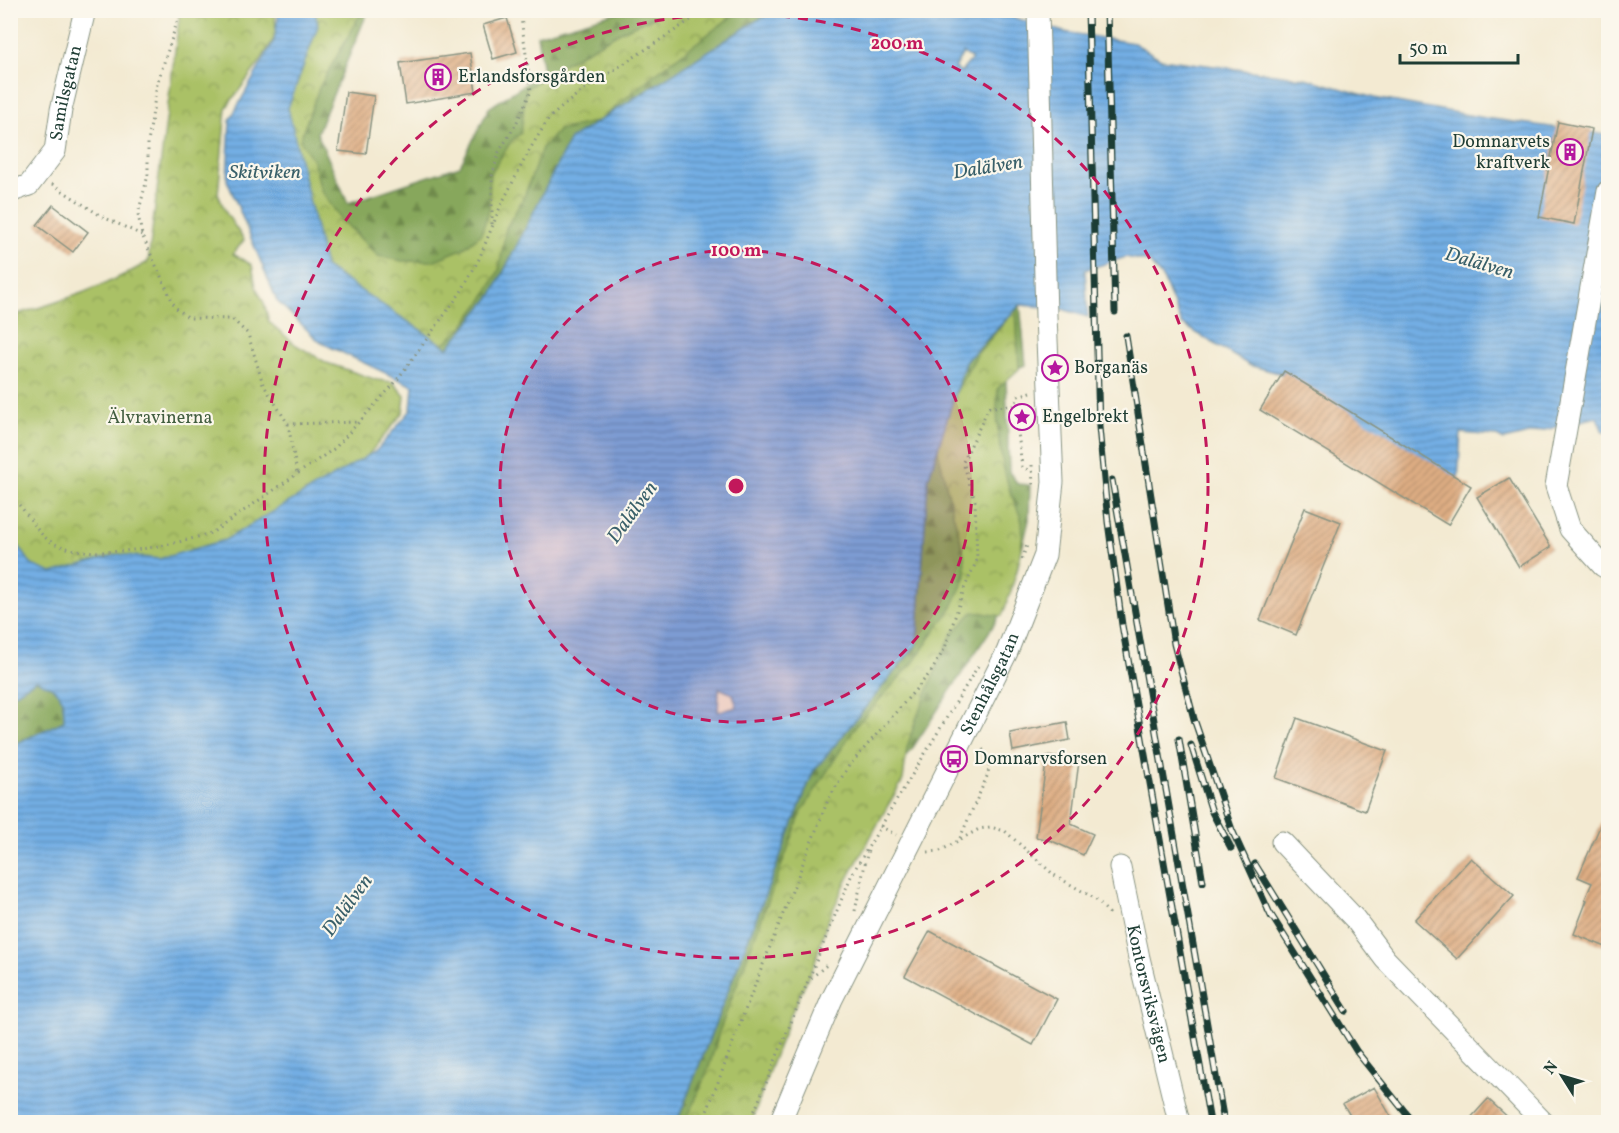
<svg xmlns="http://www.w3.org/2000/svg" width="1619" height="1133" viewBox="0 0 1619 1133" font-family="Vollkorn,serif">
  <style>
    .forest { fill: url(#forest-firs); stroke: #537248; stroke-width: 1.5 }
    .park { fill: url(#park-crowns); stroke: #647f4d; stroke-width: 1.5 }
    .water { fill: url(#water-rules); stroke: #49768c; stroke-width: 1.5; fill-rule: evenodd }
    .building { fill: url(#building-hatch) }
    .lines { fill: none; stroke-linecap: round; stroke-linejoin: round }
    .minor-casing { stroke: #899483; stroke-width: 23 }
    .path { stroke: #899483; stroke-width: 3; stroke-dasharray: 1.5 4.5; stroke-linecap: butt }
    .minor { stroke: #fff; stroke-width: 21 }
    .rail-casing { stroke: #1f3d34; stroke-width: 7 }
    .rail { stroke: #fbf7ec; stroke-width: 4.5; stroke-dasharray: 14; stroke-linecap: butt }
    .ring { fill: none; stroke: #c2185b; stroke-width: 3; stroke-dasharray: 10 8 }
    .labels { text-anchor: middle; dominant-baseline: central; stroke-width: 4.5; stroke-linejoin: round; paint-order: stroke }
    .poi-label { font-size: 18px; fill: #1f3d34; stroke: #fbf7ec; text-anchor: start }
    .street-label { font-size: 18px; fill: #1f3d34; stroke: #fbf7ec }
    .park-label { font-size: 18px; fill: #425e40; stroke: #fbf7ec }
    .water-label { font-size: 20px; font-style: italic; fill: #385f69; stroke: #fbf7ec }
    .centre { fill: #c2185b; stroke: #fbf7ec; stroke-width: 3 }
    .ring-label { font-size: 18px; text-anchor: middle; font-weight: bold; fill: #c2185b; stroke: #fbf7ec; stroke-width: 4.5; stroke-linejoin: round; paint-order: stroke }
  </style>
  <defs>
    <pattern id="forest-firs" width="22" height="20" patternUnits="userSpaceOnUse" patternTransform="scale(1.5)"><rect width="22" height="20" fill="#87a75b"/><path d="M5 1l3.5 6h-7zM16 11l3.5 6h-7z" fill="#6e894c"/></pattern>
    <pattern id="park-crowns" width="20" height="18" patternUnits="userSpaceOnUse" patternTransform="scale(1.5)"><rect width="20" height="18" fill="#aac166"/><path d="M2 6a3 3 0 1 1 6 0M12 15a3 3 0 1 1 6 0" fill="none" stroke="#8a9e55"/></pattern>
    <pattern id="water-rules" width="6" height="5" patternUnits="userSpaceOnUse" patternTransform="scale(1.5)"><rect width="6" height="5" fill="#73aee4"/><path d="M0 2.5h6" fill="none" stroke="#5e8fba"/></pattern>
    <pattern id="building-hatch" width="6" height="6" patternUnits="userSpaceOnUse" patternTransform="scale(1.5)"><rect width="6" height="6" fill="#dead83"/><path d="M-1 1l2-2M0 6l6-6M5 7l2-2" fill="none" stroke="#b38e6c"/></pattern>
  </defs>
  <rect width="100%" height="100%" fill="#fbf7ec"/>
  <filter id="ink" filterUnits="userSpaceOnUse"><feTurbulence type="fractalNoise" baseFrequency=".0167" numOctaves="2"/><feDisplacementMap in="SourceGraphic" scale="12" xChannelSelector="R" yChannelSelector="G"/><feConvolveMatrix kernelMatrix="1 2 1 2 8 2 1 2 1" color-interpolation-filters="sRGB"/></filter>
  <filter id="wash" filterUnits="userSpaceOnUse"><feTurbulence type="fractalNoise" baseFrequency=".008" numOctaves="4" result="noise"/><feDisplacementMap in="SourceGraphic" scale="24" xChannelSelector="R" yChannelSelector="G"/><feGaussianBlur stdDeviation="1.35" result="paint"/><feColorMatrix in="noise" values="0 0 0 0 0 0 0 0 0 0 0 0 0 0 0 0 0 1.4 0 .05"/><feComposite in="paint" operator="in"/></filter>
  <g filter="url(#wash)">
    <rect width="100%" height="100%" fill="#f3ead2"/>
    <!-- forest -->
    <path class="forest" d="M 315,11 L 368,11 L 317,133 L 348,203 L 460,166 L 489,108 L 543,72 L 537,35 L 621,11 L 776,11 L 756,21 L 570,139 L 492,295 L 448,348 L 325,268 L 288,108 Z
      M 1020,305 L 1026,365 L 1014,369 L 1006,377 L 1009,472 L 1018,484 L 1030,485 L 1029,520 L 1016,574 L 997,620 L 881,796 L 739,1122 L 677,1122 L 813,772 L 917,644 L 928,480 L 965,362 Z
      M 36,680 C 61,691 64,693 64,721 L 11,746 L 11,696 Z"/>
    <!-- park -->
    <path class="park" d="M 180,11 L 275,11 L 276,35 L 260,62 L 226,108 L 218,194 L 226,213 L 244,240 L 233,254 L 252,265 L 256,287 L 264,303 L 269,322 L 296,345 L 327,363 L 377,380 L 393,382 L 405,396 L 403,413 L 368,455 L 223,554 L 56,583 L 10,559 L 10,316 C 59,303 105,287 148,262 Z
      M 315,11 L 360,11 L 360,15 L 319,88 L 300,140 L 313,160 L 321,190 L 340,218 L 378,256 L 402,261 L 433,261 L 464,248 L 481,234 L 489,210 L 490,174 L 512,140 L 521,133 L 526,89 L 565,63 L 620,32 L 666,11 L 743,11 L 735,14 L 652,76 L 599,121 L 559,130 L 542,148 L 524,197 L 506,228 L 499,270 L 482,301 L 461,329 L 434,351 L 314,277 L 277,109 Z
      M 1016,309 L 1019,369 L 998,388 C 995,423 999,454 1009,488 C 1012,498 1020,513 1022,522 C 1025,551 1012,590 1002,616 L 973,612 L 952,634 L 941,657 L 915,722 L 907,748 L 903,780 L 887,807 L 845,884 L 826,925 L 815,962 L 791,1014 L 770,1068 L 752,1122 L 686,1122 L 709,1067 L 719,1032 L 802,811 L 857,724 L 913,663 L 953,605 L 966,576 L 963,548 L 953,514 L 938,451 L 943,415 L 978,353 Z"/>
    <!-- water -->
    <path class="water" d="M 279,11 L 315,11 L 318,26 L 288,108 L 325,267 L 448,348 L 492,295 L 570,139 L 756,21 L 776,11 L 1008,11 L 1015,18 L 1064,32 L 1134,43 L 1161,59 L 1305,78 L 1374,98 L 1485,118 L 1608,135 L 1608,432 L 1603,432 L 1597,417 L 1504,440 L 1497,436 L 1461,433 L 1458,480 L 1286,375 L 1249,365 L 1182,324 L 1163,279 L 1149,262 L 1126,257 L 1085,270 L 1088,317 L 1059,308 L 1020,305 L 965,362 L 928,480 L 917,644 L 813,772 L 677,1122 L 11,1122 L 11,746 L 64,721 C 64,693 61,691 36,680 L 11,696 L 11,540 L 14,539 L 32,565 L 52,573 L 118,554 L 159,559 L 225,540 L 376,451 L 411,410 L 413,386 L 320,342 L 277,301 L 227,180 L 230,120 L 274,41 ZM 963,53 L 972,59 L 961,72 L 954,68 ZM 719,688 L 733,694 L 737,707 L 718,712 Z"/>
    <g id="blocks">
      <!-- building -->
      <path class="building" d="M 507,18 L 517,52 L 493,59 L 483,25 Z
        M 470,53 L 476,92 L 406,104 L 400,63 Z
        M 346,92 L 374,96 L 366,154 L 338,151 Z
        M 1558,122 L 1592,129 L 1574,224 L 1539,217 Z
        M 53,205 L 88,232 L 73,252 L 37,225 Z
        M 1284,371 L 1471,486 L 1448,525 L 1260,410 Z
        M 1509,478 L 1551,547 L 1519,567 L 1477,497 Z
        M 1305,508 L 1341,522 L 1296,635 L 1260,620 Z
        M 1297,718 L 1387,751 L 1365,811 L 1276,778 Z
        M 1067,722 L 1070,740 L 1013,751 L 1010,733 Z
        M 1047,756 L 1079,761 L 1071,824 L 1093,834 L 1083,855 L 1052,841 L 1036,837 Z
        M 1608,808 L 1608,948 L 1574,934 L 1587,900 L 1585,899 L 1592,883 L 1578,877 Z
        M 1471,858 L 1514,896 L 1457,959 L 1414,920 Z
        M 930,931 L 1057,999 L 1033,1045 L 905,976 Z
        M 1374,1087 L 1394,1122 L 1354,1122 L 1343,1104 Z
        M 1488,1099 L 1513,1122 L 1467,1122 Z"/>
    </g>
  </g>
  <g filter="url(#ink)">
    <use href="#blocks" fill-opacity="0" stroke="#899483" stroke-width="1.5"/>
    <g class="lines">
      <defs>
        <g id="minor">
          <path d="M 1608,191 L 1556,486 L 1570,529 L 1603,566 L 1608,569"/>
          <path id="s1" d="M 10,192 L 29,185 L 55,151 L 61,110 L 85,10"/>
          <path d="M 1282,842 L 1355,919 L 1385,959 L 1543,1122"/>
          <path id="s2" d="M 1120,867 L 1139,958 L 1179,1122"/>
          <path id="s3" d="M 780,1122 L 832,999 L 1007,652 L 1045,555 L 1053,482 L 1046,316 L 1038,10"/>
        </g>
      </defs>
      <!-- minor casing -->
      <use href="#minor" class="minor-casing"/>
      <!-- path -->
      <path class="path" d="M 181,10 L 157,84 L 148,143 L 148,175 L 138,214 L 142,235 L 175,307 L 189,318 L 232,319 L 248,334 L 263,384 L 288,424 L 297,473
        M 52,184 L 101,216 L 142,235
        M 492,224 L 492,176 L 499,152 L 516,124 L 531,91 L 520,10
        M 1031,392 L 1018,396 L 1015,406 L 1022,467 L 1032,472
        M 288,424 L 358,422
        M 1032,465 L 1033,485
        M 10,497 C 26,508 33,528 47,539 C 81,565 175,546 213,532 L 335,448 L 394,384 L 461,292 L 479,259 L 501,205 L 530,149 L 549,118 L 579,93 L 706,10
        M 1022,559 L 1027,545
        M 880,826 L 896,835
        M 960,838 L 988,774 L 990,759 L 980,746
        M 928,852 L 940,851 L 979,829 L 990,827 L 1005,831 L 1054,875 L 1094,898 L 1111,915
        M 855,911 L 868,850
        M 811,978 L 829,963
        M 703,1122 L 749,1000 L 828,800 L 848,767 L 931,672 L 945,648 L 964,589 L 977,560 L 975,501 L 963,462 L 989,407 L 1015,406
        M 750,1122 L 852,874 L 978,666"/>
      <!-- minor -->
      <use href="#minor" class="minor"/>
      <defs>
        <path id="rail" d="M 1088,10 L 1099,427 L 1108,522 L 1122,625 L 1210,1122
          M 1107,10 L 1115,312
          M 1126,336 L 1174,644 L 1194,719 L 1232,830 L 1271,916
          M 1112,480 L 1224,1122
          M 1179,739 L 1203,882
          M 1191,745 L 1212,812 L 1231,848
          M 1255,864 L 1346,1011
          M 1268,910 L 1357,1052 L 1413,1122"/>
      </defs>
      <!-- rail casing -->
      <use href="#rail" class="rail-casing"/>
      <!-- rail -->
      <use href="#rail" class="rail"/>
    </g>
  </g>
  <!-- distance rings -->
  <circle cx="736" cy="486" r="236" fill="#c2185b" fill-opacity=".12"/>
  <g class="ring">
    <circle cx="736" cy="486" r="236"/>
    <circle cx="736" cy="486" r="472"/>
  </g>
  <!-- icons -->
  <defs>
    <symbol id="building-ring" viewBox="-11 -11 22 22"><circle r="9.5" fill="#fbf7ec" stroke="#b5179e" stroke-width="1.5"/><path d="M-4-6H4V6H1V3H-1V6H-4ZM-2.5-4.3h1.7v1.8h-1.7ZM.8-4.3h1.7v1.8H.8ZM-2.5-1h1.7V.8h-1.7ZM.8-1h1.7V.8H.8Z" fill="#b5179e"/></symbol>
    <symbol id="sight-ring" viewBox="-11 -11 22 22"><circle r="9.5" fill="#fbf7ec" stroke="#b5179e" stroke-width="1.5"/><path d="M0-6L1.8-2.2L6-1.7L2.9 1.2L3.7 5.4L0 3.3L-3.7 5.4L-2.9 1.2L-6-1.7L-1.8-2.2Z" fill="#b5179e"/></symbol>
    <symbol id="bus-ring" viewBox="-11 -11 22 22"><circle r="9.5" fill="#fbf7ec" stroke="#b5179e" stroke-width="1.5"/><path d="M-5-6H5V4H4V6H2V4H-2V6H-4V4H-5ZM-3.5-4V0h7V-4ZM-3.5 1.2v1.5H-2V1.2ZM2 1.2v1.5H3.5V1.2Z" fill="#b5179e"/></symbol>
  </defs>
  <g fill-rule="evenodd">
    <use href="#building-ring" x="423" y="62" width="30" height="30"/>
    <use href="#building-ring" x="1555" y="137" width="30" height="30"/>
    <use href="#sight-ring" x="1040" y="353" width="30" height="30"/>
    <use href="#sight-ring" x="1007" y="402" width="30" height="30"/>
    <use href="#bus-ring" x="939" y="744" width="30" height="30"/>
  </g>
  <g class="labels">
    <!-- poi labels -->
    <g class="poi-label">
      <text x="458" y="77">Erlandsforsgården</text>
      <text x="1550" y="142" text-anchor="end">Domnarvets<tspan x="1550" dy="21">kraftverk</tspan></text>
      <text x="1074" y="368">Borganäs</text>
      <text x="1042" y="417">Engelbrekt</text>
      <text x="974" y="759">Domnarvsforsen</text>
    </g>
    <!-- street labels -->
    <g class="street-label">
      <text stroke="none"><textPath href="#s1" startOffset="122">Samilsgatan</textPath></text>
      <text stroke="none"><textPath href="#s3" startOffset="486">Stenhålsgatan</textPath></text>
      <text stroke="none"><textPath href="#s2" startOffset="130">Kontorsviksvägen</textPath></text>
    </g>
    <!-- park labels -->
    <g class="park-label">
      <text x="160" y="418">Älvravinerna</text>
    </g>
    <!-- water labels -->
    <g class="water-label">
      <text transform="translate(988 168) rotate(-9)">Dalälven</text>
      <text x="265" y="173">Skitviken</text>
      <text transform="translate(1479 264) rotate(16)">Dalälven</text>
      <text transform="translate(633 513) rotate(-54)">Dalälven</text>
      <text transform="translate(348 906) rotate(-54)">Dalälven</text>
    </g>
  </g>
  <circle cx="736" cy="486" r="9" class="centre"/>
  <g class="ring-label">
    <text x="897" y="49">200 m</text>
    <text x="736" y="256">100 m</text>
  </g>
  <!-- margin -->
  <rect width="1619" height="1133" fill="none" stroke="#fbf7ec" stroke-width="36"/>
  <!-- north arrow -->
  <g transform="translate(1562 1076) rotate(307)" stroke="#fbf7ec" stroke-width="4.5" paint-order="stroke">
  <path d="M0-4.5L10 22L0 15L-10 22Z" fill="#1f3d34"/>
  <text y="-9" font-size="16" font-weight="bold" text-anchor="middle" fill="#1f3d34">N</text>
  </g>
  <!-- scale -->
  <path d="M1400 54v9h118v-9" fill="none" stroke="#1f3d34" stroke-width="3"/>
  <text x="1409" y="54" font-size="18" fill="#1f3d34" stroke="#fbf7ec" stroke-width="4.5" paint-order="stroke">50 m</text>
</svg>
